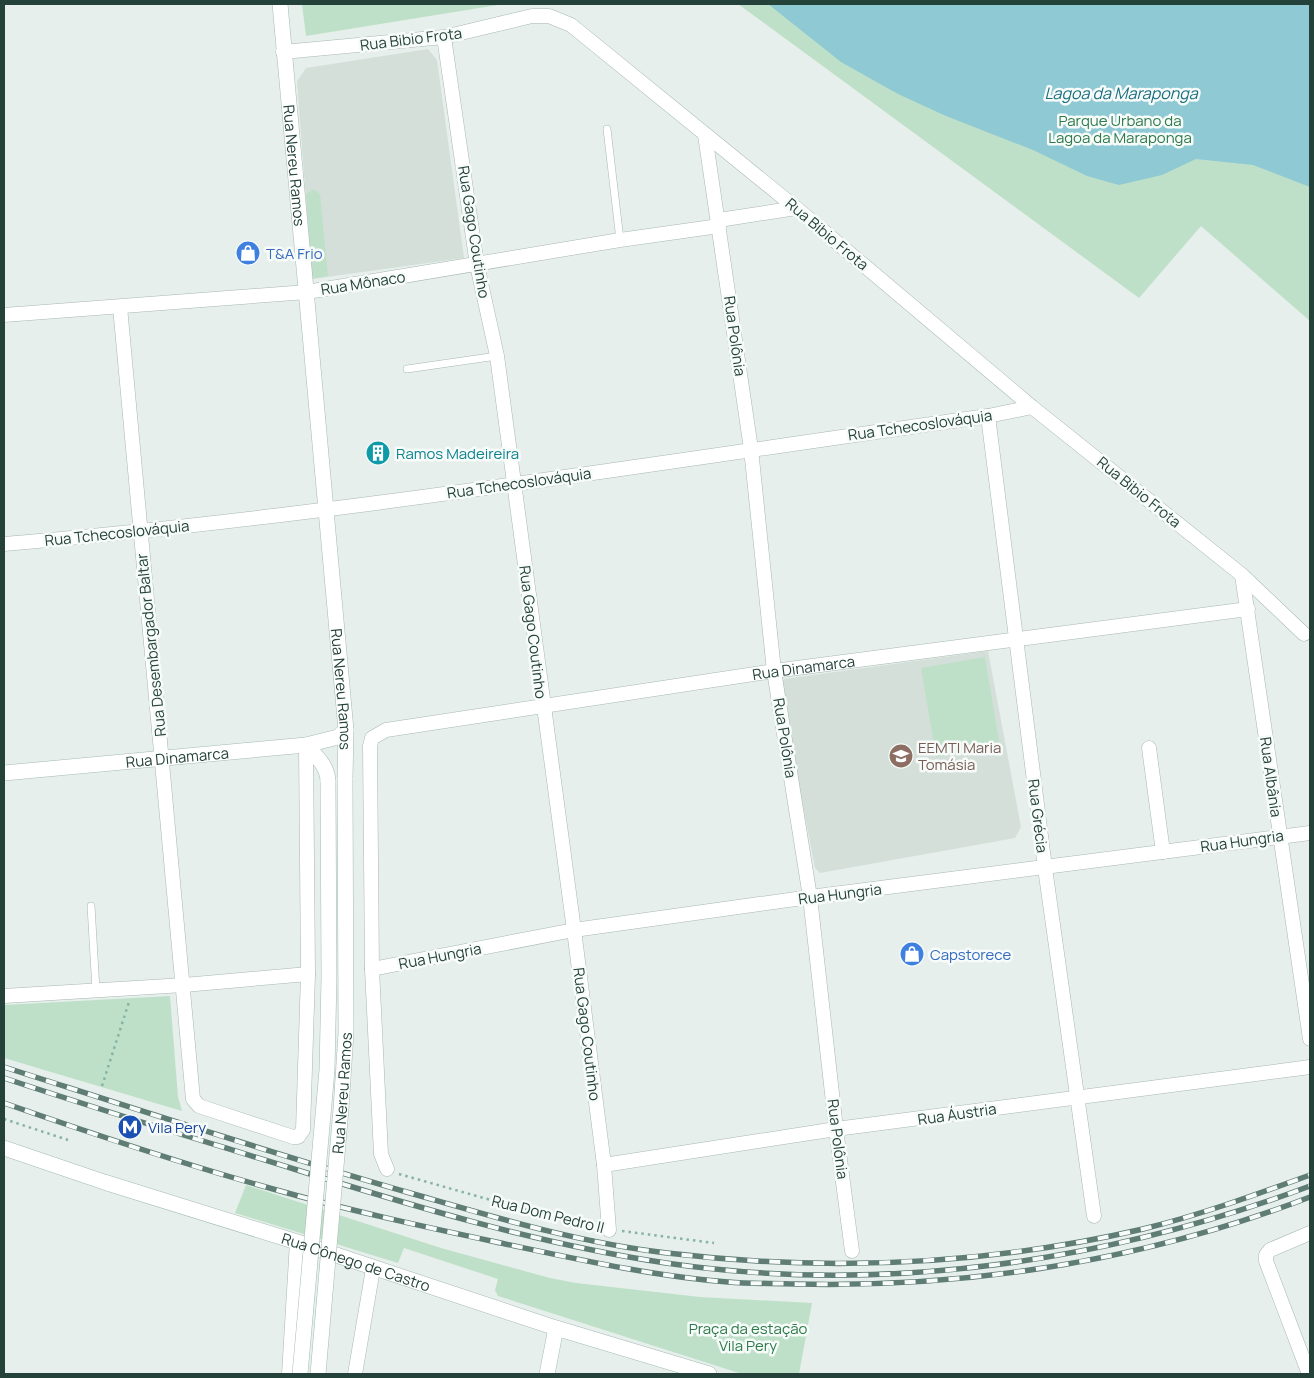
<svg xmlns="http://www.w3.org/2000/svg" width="1314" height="1378" viewBox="0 0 1314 1378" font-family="Manrope,sans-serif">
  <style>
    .built { fill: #d4dfda }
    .green { fill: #bfe0c8 }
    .water { fill: #8ec9d4 }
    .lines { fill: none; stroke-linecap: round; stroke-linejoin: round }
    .lane-casing { stroke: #a8b8b2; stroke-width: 8 }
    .street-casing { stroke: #a8b8b2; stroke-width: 15 }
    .secondary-casing { stroke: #a4bbb3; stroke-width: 16 }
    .path { stroke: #86b3a5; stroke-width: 2.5; stroke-dasharray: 2.5 4; stroke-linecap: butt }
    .lane { stroke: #fff; stroke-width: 7 }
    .street { stroke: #fff; stroke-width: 14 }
    .secondary { stroke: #fff; stroke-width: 15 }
    .rail-casing { stroke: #5f7d75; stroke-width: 5.5 }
    .rail { stroke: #f7fbf9; stroke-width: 4; stroke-dasharray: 11; stroke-linecap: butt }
    .secondary-bridge-casing { stroke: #a4bbb3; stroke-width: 16; stroke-linecap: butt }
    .secondary-bridge { stroke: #fff; stroke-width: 15 }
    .labels { text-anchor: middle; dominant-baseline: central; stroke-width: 5; stroke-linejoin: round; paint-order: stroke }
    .street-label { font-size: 15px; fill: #24423a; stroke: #f7fbf9 }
    .park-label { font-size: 15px; fill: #2d7a4b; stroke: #f7fbf9 }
    .shop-label { font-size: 15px; fill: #366cbe; stroke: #f7fbf9; text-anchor: start }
    .culture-label { font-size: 15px; fill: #0d838f; stroke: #f7fbf9; text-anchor: start }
    .education-label { font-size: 15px; fill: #785e54; stroke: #f7fbf9; text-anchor: start }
    .transit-label { font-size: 15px; fill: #164399; stroke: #f7fbf9; text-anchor: start }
    .water-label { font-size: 16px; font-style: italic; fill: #1c6f80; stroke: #f7fbf9 }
  </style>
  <rect width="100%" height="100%" fill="#e6efeb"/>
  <!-- built -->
  <path class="built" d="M 428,49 L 437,60 L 464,258 L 312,279 L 297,81 L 306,68 Z
    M 988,651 L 1021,827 L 1015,838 L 820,873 L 815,868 L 780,685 L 784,679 Z"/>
  <!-- green -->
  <path class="green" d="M 302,4 L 504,4 L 306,36 Z
    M 738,4 L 1310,4 L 1310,321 L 1201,226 L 1139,298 Z
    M 314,189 L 320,194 L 328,276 L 312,279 L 306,194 Z
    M 985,657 L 1000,747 L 936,757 L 921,668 Z
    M 170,996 L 178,1097 L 182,1111 L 4,1058 L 4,1005 Z
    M 246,1185 L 441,1248 L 550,1278 L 576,1283 L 700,1297 L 812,1303 L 799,1374 L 742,1374 L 498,1296 L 495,1290 L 498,1279 L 404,1248 L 398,1263 L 235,1213 Z"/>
  <!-- water -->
  <path class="water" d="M 768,4 L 1310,4 L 1310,187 L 1253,165 L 1196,159 L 1162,175 L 1119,185 L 1087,176 L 1033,150 L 946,116 L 898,94 L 841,62 Z"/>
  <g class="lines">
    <defs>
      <path id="lane" d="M 607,129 L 620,240
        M 407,369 L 497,356
        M 91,906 L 96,990"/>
      <g id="street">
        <path d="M 444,37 L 477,265 L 497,356 L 574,930 L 604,1165 L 609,1230"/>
        <path d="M 283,52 L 444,37 L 532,16 L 549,16 L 571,25 L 796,208 L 1032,407 L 1242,575 L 1304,634"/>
        <path d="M 705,135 L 751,449 L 774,671 L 810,897 L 836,1129 L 852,1251"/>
        <path d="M 719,220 L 796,208"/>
        <path d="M 120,307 L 193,1099 L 199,1106 L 293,1137 L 298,1137 L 303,1130 L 308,974 L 306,745"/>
        <path d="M 4,315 L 307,292 L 620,240 L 719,226"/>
        <path d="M 988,416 L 1045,868 L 1094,1216"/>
        <path d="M 4,544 C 333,516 660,462 988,416 L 1032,407"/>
        <path d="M 1242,575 L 1310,1039"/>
        <path d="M 1149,748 L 1163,852"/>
        <path d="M 372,969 L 574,930 L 810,897 L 1310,833"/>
        <path d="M 4,996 L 184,985 L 308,974"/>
        <path d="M 604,1165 L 836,1129 L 1310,1067"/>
        <path id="s1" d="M 387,1169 L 381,1154 L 372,969 L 370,746 L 372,738 L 386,730 L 774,671 L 1248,609"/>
        <path d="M 289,1374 L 297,1242"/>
        <path d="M 355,1374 L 373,1269"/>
        <path d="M 1309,1374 L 1266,1261 L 1266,1255 L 1270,1250 L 1310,1233"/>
      </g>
      <g id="secondary">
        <path id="s2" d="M 280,4 L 346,730 L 345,780"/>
        <path d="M 306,745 C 316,756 328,766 328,782"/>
        <path id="s3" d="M 4,773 L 306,745 L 338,737 L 346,730"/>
        <path id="s4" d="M 4,1148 L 104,1182 L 297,1242 L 556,1328 L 709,1374"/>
        <path d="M 547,1374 L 556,1328"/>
      </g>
    </defs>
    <!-- lane casing -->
    <use href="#lane" class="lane-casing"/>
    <!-- street casing -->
    <use href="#street" class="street-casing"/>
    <!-- secondary casing -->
    <use href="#secondary" class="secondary-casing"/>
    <!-- path -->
    <path class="path" d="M 102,1086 L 129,1002
      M 4,1119 L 68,1140
      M 399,1174 L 512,1206 L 594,1226
      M 622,1231 L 714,1243"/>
    <!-- lane -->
    <use href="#lane" class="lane"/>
    <!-- street -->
    <use href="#street" class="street"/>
    <!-- secondary -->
    <use href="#secondary" class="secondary"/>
    <defs>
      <path id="rail" d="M 4,1067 C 139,1110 274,1154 410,1193 C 494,1217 579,1243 667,1253 C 826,1272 987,1265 1143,1229 C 1200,1215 1255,1195 1310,1175
        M 4,1078 C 100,1110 197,1139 294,1169 C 416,1207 539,1244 666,1263 C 883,1295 1107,1262 1310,1186
        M 4,1103 C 93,1134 182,1164 273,1189 C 347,1210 421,1226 496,1242 C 572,1258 650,1276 728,1282 C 751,1284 773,1283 796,1284 C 972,1288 1146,1260 1310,1197"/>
    </defs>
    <!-- rail casing -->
    <use href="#rail" class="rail-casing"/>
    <!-- rail -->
    <use href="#rail" class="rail"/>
    <defs>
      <g id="secondary-bridge">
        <path d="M 300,1374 L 327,1070 L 329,978 L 328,782"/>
        <path id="s5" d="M 318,1374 L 341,1109 L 346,1033 L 345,780"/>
      </g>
    </defs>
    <!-- secondary-bridge casing -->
    <use href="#secondary-bridge" class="secondary-bridge-casing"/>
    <!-- secondary-bridge -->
    <use href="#secondary-bridge" class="secondary-bridge"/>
  </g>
  <!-- icons -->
  <defs>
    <symbol id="shop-disc" viewBox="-11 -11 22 22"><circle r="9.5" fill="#3f7fe0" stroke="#f7fbf9"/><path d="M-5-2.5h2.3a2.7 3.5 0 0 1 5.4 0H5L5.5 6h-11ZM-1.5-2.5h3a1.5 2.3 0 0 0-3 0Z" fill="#fff"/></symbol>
    <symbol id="building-disc" viewBox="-11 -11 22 22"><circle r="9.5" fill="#0f9aa8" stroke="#f7fbf9"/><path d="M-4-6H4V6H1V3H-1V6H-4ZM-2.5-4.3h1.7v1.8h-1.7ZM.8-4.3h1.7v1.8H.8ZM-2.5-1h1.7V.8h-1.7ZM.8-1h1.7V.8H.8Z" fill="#fff"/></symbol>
    <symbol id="school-disc" viewBox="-11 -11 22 22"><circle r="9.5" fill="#8d6e63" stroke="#f7fbf9"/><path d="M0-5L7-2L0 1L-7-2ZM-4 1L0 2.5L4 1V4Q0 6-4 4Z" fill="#fff"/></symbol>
    <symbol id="metro-disc" viewBox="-11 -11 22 22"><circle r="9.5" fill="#1a4fb4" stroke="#f7fbf9"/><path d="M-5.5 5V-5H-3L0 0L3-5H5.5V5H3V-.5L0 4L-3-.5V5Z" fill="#fff"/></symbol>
  </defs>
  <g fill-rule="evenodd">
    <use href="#shop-disc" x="234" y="239" width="28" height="28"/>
    <use href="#building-disc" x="364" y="439" width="28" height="28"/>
    <use href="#school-disc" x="887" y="742" width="28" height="28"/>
    <use href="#shop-disc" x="898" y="940" width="28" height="28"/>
    <use href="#metro-disc" x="116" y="1113" width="28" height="28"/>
  </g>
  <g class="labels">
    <!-- street labels -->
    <g class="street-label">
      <text transform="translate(411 39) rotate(-7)">Rua Bibio Frota</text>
      <text stroke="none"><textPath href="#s2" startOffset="162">Rua Nereu Ramos</textPath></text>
      <text transform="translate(474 232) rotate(81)">Rua Gago Coutinho</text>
      <text transform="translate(827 234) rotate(40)">Rua Bibio Frota</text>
      <text transform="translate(363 283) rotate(-9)">Rua Mônaco</text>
      <text transform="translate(735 336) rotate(82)">Rua Polônia</text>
      <text transform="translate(920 425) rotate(-8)">Rua Tchecoslováquia</text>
      <text transform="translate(519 483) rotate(-8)">Rua Tchecoslováquia</text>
      <text transform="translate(1139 492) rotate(39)">Rua Bibio Frota</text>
      <text transform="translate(117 533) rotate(-6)">Rua Tchecoslováquia</text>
      <text transform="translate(533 632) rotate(83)">Rua Gago Coutinho</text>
      <text transform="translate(151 645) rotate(-96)">Rua Desembargador Baltar</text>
      <text stroke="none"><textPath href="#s1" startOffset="871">Rua Dinamarca</textPath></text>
      <text stroke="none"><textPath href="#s2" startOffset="688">Rua Nereu Ramos</textPath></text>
      <text transform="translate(785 738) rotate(81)">Rua Polônia</text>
      <text stroke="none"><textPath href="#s3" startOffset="174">Rua Dinamarca</textPath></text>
      <text transform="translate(1271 777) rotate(82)">Rua Albânia</text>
      <text transform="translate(1038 816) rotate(83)">Rua Grécia</text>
      <text transform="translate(1242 841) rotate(-8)">Rua Hungria</text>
      <text transform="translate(840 894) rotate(-7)">Rua Hungria</text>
      <text transform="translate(440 956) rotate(-11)">Rua Hungria</text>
      <text transform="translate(587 1034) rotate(83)">Rua Gago Coutinho</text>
      <text stroke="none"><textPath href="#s5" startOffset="282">Rua Nereu Ramos</textPath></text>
      <text transform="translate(957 1114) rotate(-8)">Rua Áustria</text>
      <text transform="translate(838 1139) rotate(83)">Rua Polônia</text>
      <text transform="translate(548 1214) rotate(14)">Rua Dom Pedro II</text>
      <text stroke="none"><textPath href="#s4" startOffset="370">Rua Cônego de Castro</textPath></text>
    </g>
    <!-- park labels -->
    <g class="park-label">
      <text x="1120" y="120">Parque Urbano da<tspan x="1120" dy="17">Lagoa da Maraponga</tspan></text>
      <text x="748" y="1328">Praça da estação<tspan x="748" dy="17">Vila Pery</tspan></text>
    </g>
    <!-- shop labels -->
    <g class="shop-label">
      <text x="266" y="253">T&amp;A Frio</text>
      <text x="930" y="954">Capstorece</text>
    </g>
    <!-- culture labels -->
    <g class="culture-label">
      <text x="396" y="453">Ramos Madeireira</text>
    </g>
    <!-- education labels -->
    <g class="education-label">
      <text x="918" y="747">EEMTI Maria<tspan x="918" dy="17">Tomásia</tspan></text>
    </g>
    <!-- transit labels -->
    <g class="transit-label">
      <text x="148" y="1127">Vila Pery</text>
    </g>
    <!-- water labels -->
    <g class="water-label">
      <text x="1121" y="93">Lagoa da Maraponga</text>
    </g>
  </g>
  <!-- border -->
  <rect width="1314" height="1378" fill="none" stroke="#24423a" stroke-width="10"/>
</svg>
